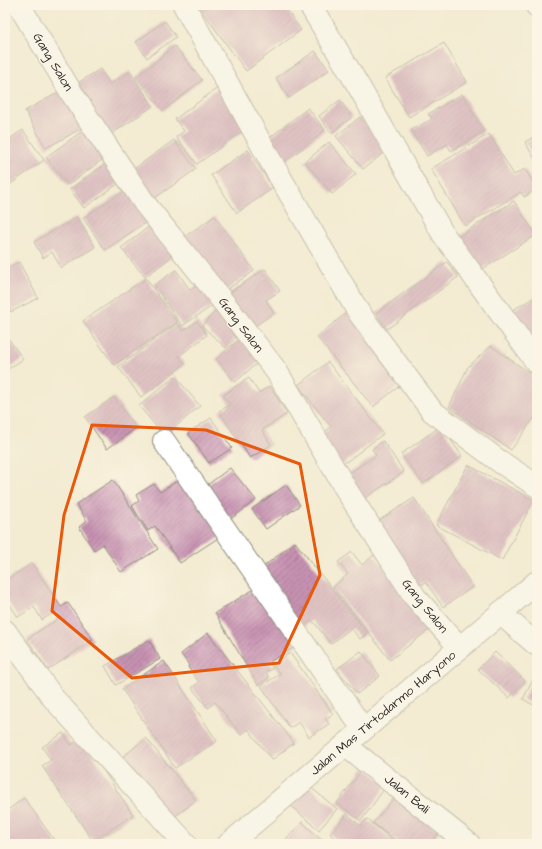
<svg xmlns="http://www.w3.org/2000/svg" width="542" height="849" viewBox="0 0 542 849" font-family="'Architects Daughter',sans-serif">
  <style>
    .building { fill: url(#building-hatch) }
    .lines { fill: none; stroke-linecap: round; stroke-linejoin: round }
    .street-casing { stroke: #8f8b7e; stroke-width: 24 }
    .secondary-casing { stroke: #8f8b7e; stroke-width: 24 }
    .street { stroke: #fff; stroke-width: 22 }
    .secondary { stroke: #fff; stroke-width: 22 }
    .marked { fill: none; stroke: #e8590c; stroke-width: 3; stroke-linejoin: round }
    .labels { text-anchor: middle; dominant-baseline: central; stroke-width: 3; stroke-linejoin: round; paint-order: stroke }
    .street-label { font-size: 13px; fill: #2b2b2b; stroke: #fcf5e5 }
  </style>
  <defs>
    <pattern id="building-hatch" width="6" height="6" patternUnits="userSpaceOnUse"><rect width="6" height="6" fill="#c792b2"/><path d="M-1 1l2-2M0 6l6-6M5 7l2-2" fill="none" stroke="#a27791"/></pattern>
  </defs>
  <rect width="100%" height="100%" fill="#fcf5e5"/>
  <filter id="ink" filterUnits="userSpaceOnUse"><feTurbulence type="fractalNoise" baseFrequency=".025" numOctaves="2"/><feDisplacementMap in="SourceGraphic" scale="8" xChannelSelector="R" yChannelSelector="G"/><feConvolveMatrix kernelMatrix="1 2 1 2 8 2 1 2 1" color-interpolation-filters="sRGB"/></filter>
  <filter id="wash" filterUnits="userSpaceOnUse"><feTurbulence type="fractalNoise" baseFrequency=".012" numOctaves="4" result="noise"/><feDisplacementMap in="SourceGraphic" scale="16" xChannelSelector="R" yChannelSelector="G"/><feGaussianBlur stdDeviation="0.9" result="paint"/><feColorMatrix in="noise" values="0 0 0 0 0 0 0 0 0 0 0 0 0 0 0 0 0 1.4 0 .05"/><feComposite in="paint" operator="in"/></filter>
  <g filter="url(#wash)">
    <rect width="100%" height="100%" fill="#f3ebd2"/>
    <g id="blocks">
      <!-- building -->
      <path class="building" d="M 5,5 L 11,5 L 13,8 L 5,14 Z
        M 202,5 L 283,5 L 301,30 L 246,71 L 199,7 Z
        M 165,21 L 176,37 L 147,58 L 136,42 Z
        M 444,43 L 467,82 L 409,117 L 385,78 Z
        M 175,46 L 202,80 L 163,111 L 136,77 Z
        M 315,51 L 329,70 L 289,98 L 276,78 Z
        M 100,69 L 110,84 L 130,71 L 153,106 L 110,135 L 75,85 Z
        M 219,87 L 249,127 L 197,164 L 176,137 L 184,131 L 175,119 Z
        M 63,90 L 84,127 L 46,148 L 25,111 Z
        M 462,94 L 484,131 L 451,151 L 447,144 L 427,156 L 411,130 L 432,119 L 428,114 Z
        M 340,100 L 352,117 L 331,133 L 319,116 Z
        M 308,108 L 325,130 L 282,164 L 264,142 Z
        M 360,117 L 386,151 L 363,169 L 336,136 Z
        M 85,129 L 106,157 L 68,185 L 46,157 Z
        M 23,130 L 44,160 L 5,188 L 5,142 Z
        M 489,134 L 514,175 L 525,169 L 537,189 L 524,197 L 521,192 L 465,226 L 431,169 Z
        M 537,135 L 537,163 L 525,142 Z
        M 174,140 L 196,169 L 155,198 L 134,169 Z
        M 329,142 L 356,174 L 332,194 L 305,162 Z
        M 248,150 L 273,188 L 237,213 L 211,175 Z
        M 108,162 L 122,181 L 84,208 L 70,189 Z
        M 127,189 L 149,220 L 105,250 L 83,218 Z
        M 514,201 L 536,235 L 481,270 L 459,236 Z
        M 215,216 L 254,271 L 223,292 L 184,237 Z
        M 77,217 L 95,247 L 61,268 L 52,252 L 43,258 L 34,242 Z
        M 151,225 L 175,254 L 145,277 L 121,248 Z
        M 19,262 L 38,298 L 11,312 L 5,301 L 5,269 Z
        M 447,262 L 458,277 L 387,329 L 376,313 Z
        M 265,269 L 280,291 L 266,300 L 274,313 L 249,330 L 226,295 Z
        M 176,270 L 190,290 L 197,285 L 218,302 L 182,326 L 154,285 Z
        M 146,278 L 177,322 L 114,365 L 83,321 Z
        M 537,296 L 537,331 L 527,337 L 511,311 Z
        M 219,307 L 233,319 L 228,326 L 238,335 L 226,348 L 202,326 Z
        M 347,312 L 403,383 L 373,407 L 317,337 Z
        M 197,321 L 207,335 L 179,356 L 185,364 L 141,397 L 118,367 L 177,323 L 183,331 Z
        M 5,334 L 23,359 L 5,371 Z
        M 242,337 L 261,360 L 235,382 L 216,359 Z
        M 491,346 L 537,378 L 537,414 L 511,450 L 449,407 L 468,367 Z
        M 328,362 L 383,434 L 338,468 L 321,435 L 331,427 L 298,385 Z
        M 175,376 L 200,406 L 164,436 L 139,406 Z
        M 249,378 L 259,393 L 270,386 L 287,414 L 262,430 L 271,445 L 250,458 L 219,411 L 230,405 L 223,395 Z
        M 114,397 L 136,428 L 107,449 L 85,417 Z
        M 211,418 L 232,448 L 209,463 L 188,433 Z
        M 441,426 L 462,456 L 423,484 L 401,454 Z
        M 383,441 L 404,472 L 362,500 L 345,476 L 376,455 L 372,449 Z
        M 468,465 L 534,500 L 502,560 L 436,525 Z
        M 230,468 L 256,500 L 228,521 L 202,489 Z
        M 183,477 L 221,536 L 180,563 L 155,526 L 148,531 L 132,506 L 139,501 L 136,495 L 154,484 L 160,492 Z
        M 113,480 L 158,549 L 121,572 L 103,544 L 94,550 L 79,527 L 87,521 L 76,504 Z
        M 286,485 L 300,505 L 266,529 L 252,509 Z
        M 414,498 L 473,587 L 443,607 L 426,582 L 417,588 L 375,523 Z
        M 295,542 L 367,633 L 360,639 L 351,628 L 331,644 L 312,620 L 302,628 L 258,571 Z
        M 352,552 L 362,565 L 374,555 L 431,628 L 390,660 L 333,587 L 348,574 L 338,562 Z
        M 32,563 L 61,607 L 68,603 L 93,640 L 48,670 L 27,639 L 59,618 L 55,612 L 42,620 L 34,607 L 18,617 L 5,597 L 5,581 Z
        M 261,585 L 298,645 L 269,662 L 273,668 L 266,672 L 269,678 L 258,685 L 215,613 Z
        M 208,633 L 294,743 L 272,760 L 248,729 L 241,735 L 215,702 L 208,708 L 192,688 L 199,682 L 188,667 L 189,665 L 181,654 Z
        M 149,640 L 160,659 L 116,685 L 105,666 Z
        M 361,651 L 380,676 L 357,694 L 337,669 Z
        M 495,652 L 525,681 L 509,698 L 478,669 Z
        M 290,653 L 333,714 L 325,719 L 329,724 L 309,737 L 299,722 L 290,728 L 261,686 L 280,674 L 273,665 Z
        M 164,661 L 217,741 L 175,768 L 122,689 Z
        M 535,676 L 537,677 L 537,707 L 523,699 Z
        M 63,733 L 71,745 L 82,738 L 133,815 L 93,841 L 42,766 L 51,760 L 42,747 Z
        M 146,738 L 196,800 L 168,822 L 119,760 Z
        M 364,767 L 387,785 L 361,821 L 337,803 Z
        M 309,786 L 337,809 L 319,830 L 291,806 Z
        M 395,797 L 439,832 L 430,844 L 397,844 L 398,842 L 373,823 Z
        M 24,798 L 57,844 L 5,844 L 5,812 Z
        M 347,814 L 361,826 L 367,819 L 396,843 L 395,844 L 342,844 L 330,834 Z
        M 302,822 L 326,844 L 290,844 L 285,840 Z"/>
    </g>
  </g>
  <g filter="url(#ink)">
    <use href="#blocks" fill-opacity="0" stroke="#8f8b7e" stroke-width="1"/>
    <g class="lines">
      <defs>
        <path id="street" d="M 19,5 L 74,97 L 145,204 L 225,304 L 277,372 L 347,491 L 415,597 L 460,648
          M 184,5 L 269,158 L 359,313 L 432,411 L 499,461 L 537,486
          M 310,5 L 359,87 L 443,234 L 537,363
          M 537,5 L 537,6
          M 164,441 C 230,538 297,633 363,729
          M 500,613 L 537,645
          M 5,631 L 54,699 L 186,844
          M 345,745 L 469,844"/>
        <path id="secondary" d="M 229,844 L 537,582"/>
      </defs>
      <!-- street casing -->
      <use href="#street" class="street-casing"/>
      <!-- secondary casing -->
      <use href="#secondary" class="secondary-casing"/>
      <!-- street -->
      <use href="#street" class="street"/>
      <!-- secondary -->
      <use href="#secondary" class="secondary"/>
    </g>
  </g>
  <!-- marked area -->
  <path d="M0 0H542V849H0ZM 92,425 L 206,430 L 300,464 L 320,575 L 279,663 L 132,678 L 52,611 L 64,515 Z" fill="#f3ebd2" fill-opacity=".55" fill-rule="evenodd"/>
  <path class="marked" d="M 92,425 L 206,430 L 300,464 L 320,575 L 279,663 L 132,678 L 52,611 L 64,515 Z"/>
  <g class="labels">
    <!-- street labels -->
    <g class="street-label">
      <text transform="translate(53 62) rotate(59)">Gang Salon</text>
      <text transform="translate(241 325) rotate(53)">Gang Salon</text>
      <text transform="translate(425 606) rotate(51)">Gang Salon</text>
      <text transform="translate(383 713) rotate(-40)">Jalan Mas Tirtodarmo Haryono</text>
      <text transform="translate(407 794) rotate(39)">Jalan Bali</text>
    </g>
  </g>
  <!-- margin -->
  <rect width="542" height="849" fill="none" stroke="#fcf5e5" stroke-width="20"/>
</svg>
